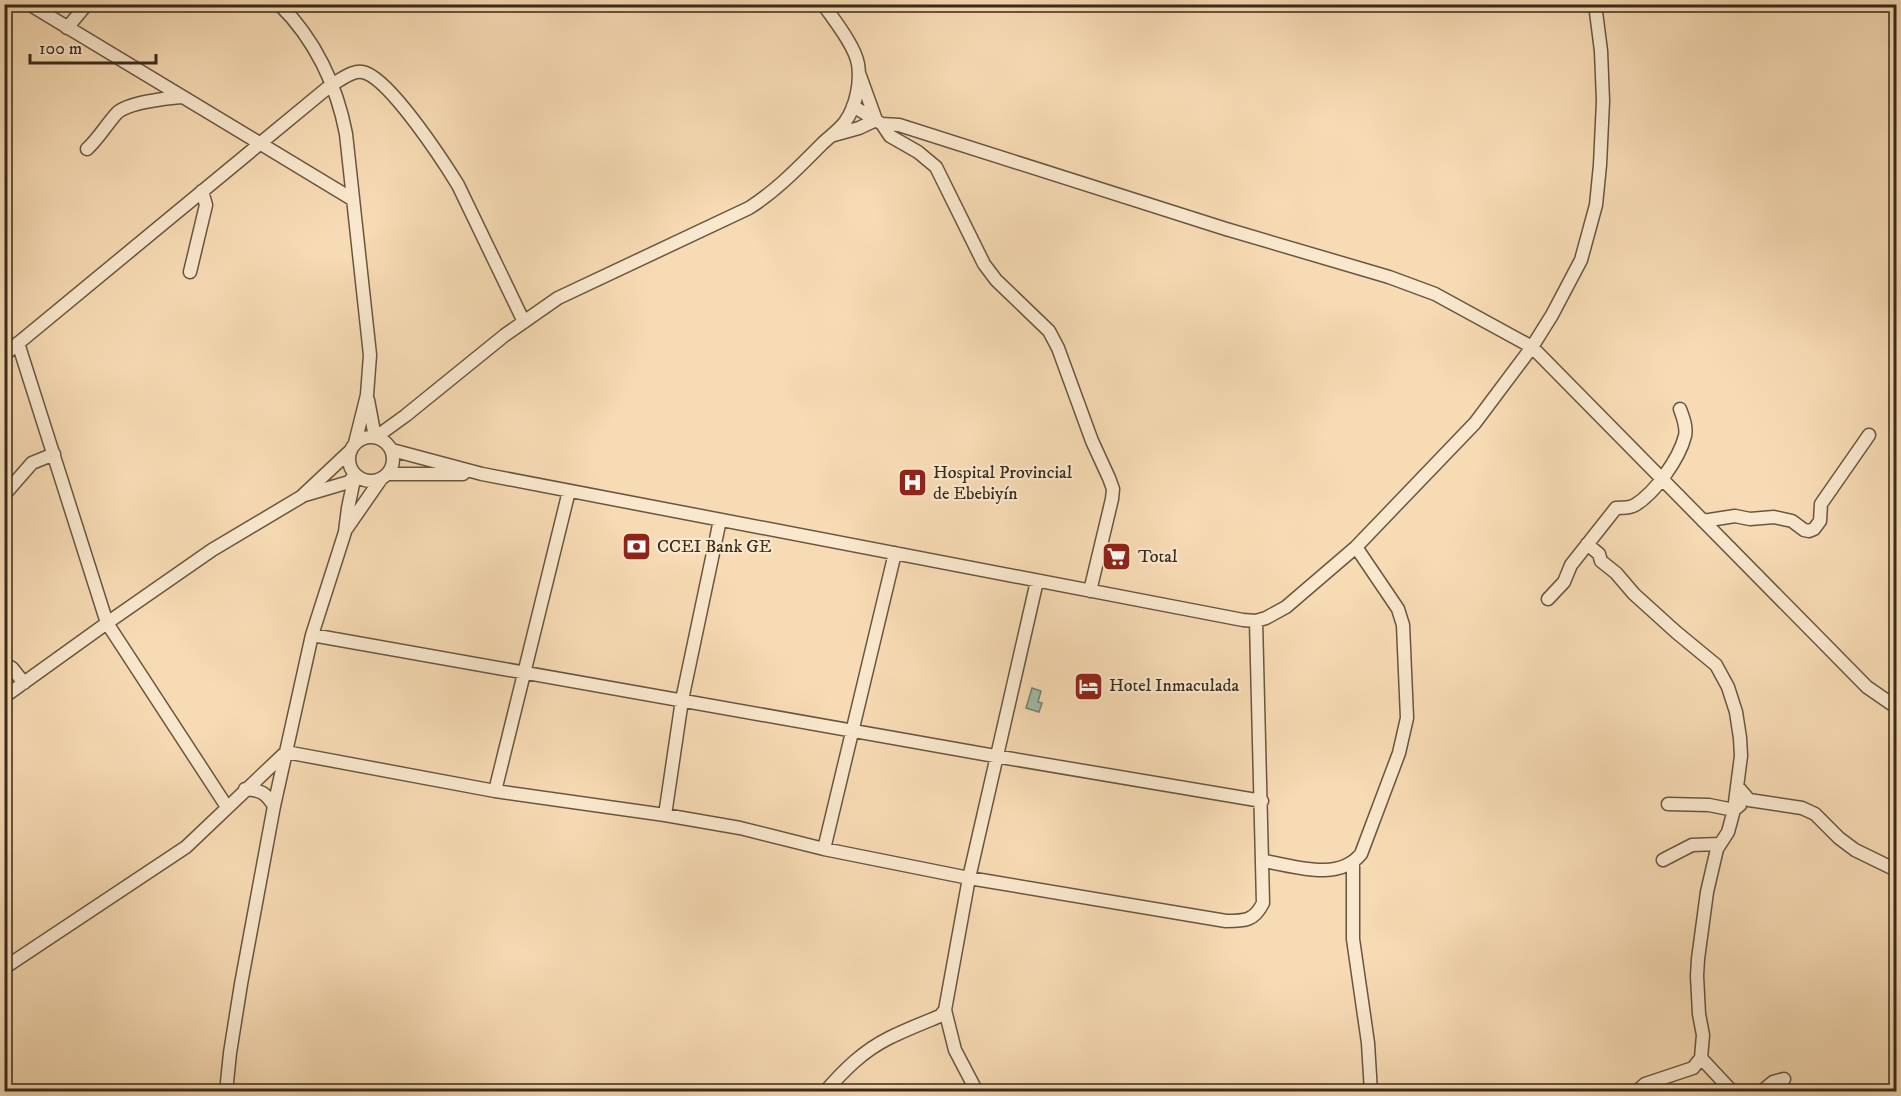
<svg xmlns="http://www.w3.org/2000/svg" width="1901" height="1096" viewBox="0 0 1901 1096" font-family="'IM FELL DW Pica',serif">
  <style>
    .water { fill: #9ebca7; stroke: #76826e; stroke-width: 1.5 }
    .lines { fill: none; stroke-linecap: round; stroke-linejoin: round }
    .minor-casing { stroke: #685640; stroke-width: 15 }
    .minor { stroke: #fae8ce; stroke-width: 12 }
    .labels { text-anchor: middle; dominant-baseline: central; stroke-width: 4.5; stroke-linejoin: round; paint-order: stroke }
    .poi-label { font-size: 18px; fill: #392a19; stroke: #fae8ce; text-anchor: start }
  </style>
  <rect width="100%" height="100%" fill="#f7dbb4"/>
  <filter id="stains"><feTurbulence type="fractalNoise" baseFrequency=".00333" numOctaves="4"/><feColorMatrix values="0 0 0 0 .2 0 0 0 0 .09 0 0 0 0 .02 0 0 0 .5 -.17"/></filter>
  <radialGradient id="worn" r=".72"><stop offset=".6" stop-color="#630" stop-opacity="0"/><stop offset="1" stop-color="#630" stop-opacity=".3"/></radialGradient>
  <!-- water -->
  <path class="water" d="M 1032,688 L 1041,691 L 1038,702 L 1042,703 L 1039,712 L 1026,708 Z"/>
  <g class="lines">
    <defs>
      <path id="minor" d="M 29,4 L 352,199
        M 279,4 C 315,39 337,86 346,134 L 370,355 L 367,395 L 355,443
        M 67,28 L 87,4
        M 853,106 L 882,124 L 899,125 L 1226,229 L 1389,277 L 1435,294 L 1532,347 L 1867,687 L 1896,707
        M 882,124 L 890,136 L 918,152 L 936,167 L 984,264 L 996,280 L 1049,331 L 1058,348 L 1092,441 L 1109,478 L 1113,489 L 1112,499 L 1090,591
        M 834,135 L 859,128 L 876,120 L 859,73
        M 87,149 C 99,138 106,125 117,113 C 127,103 166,98 181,97
        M 190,272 L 206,205 L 202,191
        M 18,343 L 107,623 L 227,807
        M 4,355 L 331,85 C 341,80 354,68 366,73 C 392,83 442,159 458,185 L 524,322
        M 368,400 L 375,437
        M349 459a22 22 0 1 1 44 0a22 22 0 1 1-44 0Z
        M 376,437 L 405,416 L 505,335 L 558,298 L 749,208 C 776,191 799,167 822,144 C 829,137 839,130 845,122 C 856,107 861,82 858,64 C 855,46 834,20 823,4
        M 392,450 L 482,474 L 1243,620 L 1256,621 L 1266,618 L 1286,607 L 1356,547 L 1475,423 L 1532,347 L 1552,315 L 1581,260 L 1596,205 L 1600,165 L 1603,101 L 1601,51 L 1595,4
        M 388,474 L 463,474
        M 4,495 L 32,463 L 54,454
        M 305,495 L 349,482 L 355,475
        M 1703,521 L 1735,516 L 1750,519 L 1774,517 L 1792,521 L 1804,530 L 1809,531 L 1814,529 L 1820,521 L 1821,504 L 1869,435
        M 347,528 L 381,479
        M 1587,544 L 1599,554 L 1601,561 L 1616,573 L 1634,594 L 1676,632 L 1716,665 L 1728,687 L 1736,712 L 1740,738 L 1741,756 L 1734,810 L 1728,832 L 1717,849 L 1707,892 L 1698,959 L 1697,976 L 1699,1014 L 1703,1035 L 1701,1058 L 1693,1068 L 1645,1084 L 1636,1092
        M 1548,599 L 1564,582 L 1571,565 L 1616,508 C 1623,507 1628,509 1635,505 C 1655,493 1679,459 1685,436 C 1687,427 1683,417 1680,409
        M 312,635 L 995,756 L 1262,801
        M 4,663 L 12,668 L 24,683
        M 4,697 L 107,623 L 212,550 L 301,497 L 350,451
        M 1737,786 L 1749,800 L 1802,808 L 1815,814 L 1839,838 L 1855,850 L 1896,870
        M 245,789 C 261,790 266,793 274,806
        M 495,791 L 569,491
        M 1668,804 L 1709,805 L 1734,810 L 1740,805
        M 665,815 L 682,700 L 720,520
        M 824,849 L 895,553
        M 1663,860 L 1692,845 L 1719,844
        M 1264,861 C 1295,866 1338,882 1361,854 L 1399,753 L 1407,718 L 1403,625 L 1398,609 L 1356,547
        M 1353,864 L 1353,939 L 1368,1043 L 1371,1092
        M 4,968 L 186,847 L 286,752 L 495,791 L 665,815 L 740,828 L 824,849 L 969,878 L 1226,921 C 1245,921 1254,921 1263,903 L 1256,621
        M 945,1010 L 955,1050 L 977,1092
        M 1701,1058 L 1729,1088 L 1735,1092
        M 226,1092 L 230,1053 L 241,984 L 274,806 L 312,635 L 345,532 L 348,508 L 355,475
        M 825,1092 C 844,1070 863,1051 889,1038 C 905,1030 923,1023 940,1016 L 945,1010 L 969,878 L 1037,581
        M 1761,1092 L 1773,1082 L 1784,1079"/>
    </defs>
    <!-- minor casing -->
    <use href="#minor" class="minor-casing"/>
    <!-- minor -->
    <use href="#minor" class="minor"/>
  </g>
  <!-- icons -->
  <defs>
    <symbol id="hospital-square" viewBox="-11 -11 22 22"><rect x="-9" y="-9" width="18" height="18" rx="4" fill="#8f2418" stroke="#fae8ce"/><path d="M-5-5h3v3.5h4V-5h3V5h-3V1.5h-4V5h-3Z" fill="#fff"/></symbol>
    <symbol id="bank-square" viewBox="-11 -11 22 22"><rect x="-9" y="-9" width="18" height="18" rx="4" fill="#8f2418" stroke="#fae8ce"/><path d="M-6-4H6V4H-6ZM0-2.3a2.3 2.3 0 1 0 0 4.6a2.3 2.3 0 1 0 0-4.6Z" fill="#fff"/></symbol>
    <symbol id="supermarket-square" viewBox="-11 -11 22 22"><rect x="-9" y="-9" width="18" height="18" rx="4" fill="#8f2418" stroke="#fae8ce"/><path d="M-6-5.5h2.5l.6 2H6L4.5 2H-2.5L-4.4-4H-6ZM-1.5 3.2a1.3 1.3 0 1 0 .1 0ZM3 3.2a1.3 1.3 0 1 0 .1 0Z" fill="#fff"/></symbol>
    <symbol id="hotel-square" viewBox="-11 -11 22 22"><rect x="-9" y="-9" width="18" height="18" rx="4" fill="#8f2418" stroke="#fae8ce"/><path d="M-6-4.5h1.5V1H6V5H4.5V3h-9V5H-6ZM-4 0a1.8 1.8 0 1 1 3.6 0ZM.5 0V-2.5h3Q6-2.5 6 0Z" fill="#fff"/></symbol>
  </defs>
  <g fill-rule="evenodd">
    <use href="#hospital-square" x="896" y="466" width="33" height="33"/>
    <use href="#bank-square" x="620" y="530" width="33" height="33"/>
    <use href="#supermarket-square" x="1100" y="540" width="33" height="33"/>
    <use href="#hotel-square" x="1072" y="670" width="33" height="33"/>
  </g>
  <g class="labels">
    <!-- poi labels -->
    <g class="poi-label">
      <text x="933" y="473">Hospital Provincial<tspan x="933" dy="21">de Ebebiyín</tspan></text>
      <text x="657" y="547">CCEI Bank GE</text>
      <text x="1138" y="557">Total</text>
      <text x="1109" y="686">Hotel Inmaculada</text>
    </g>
  </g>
  <!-- margin -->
  <rect width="1901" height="1096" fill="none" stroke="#f7dbb4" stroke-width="24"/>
  <rect x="6" y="6" width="1889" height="1084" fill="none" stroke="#392a19" stroke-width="3"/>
  <rect x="12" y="12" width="1877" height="1072" fill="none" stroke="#392a19" stroke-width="1.5"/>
  <!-- scale -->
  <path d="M30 54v9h126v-9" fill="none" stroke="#392a19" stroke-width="3"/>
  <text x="39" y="54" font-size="18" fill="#392a19" stroke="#fae8ce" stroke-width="4.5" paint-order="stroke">100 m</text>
  <rect width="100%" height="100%" filter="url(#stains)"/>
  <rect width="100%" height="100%" fill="url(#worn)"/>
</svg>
